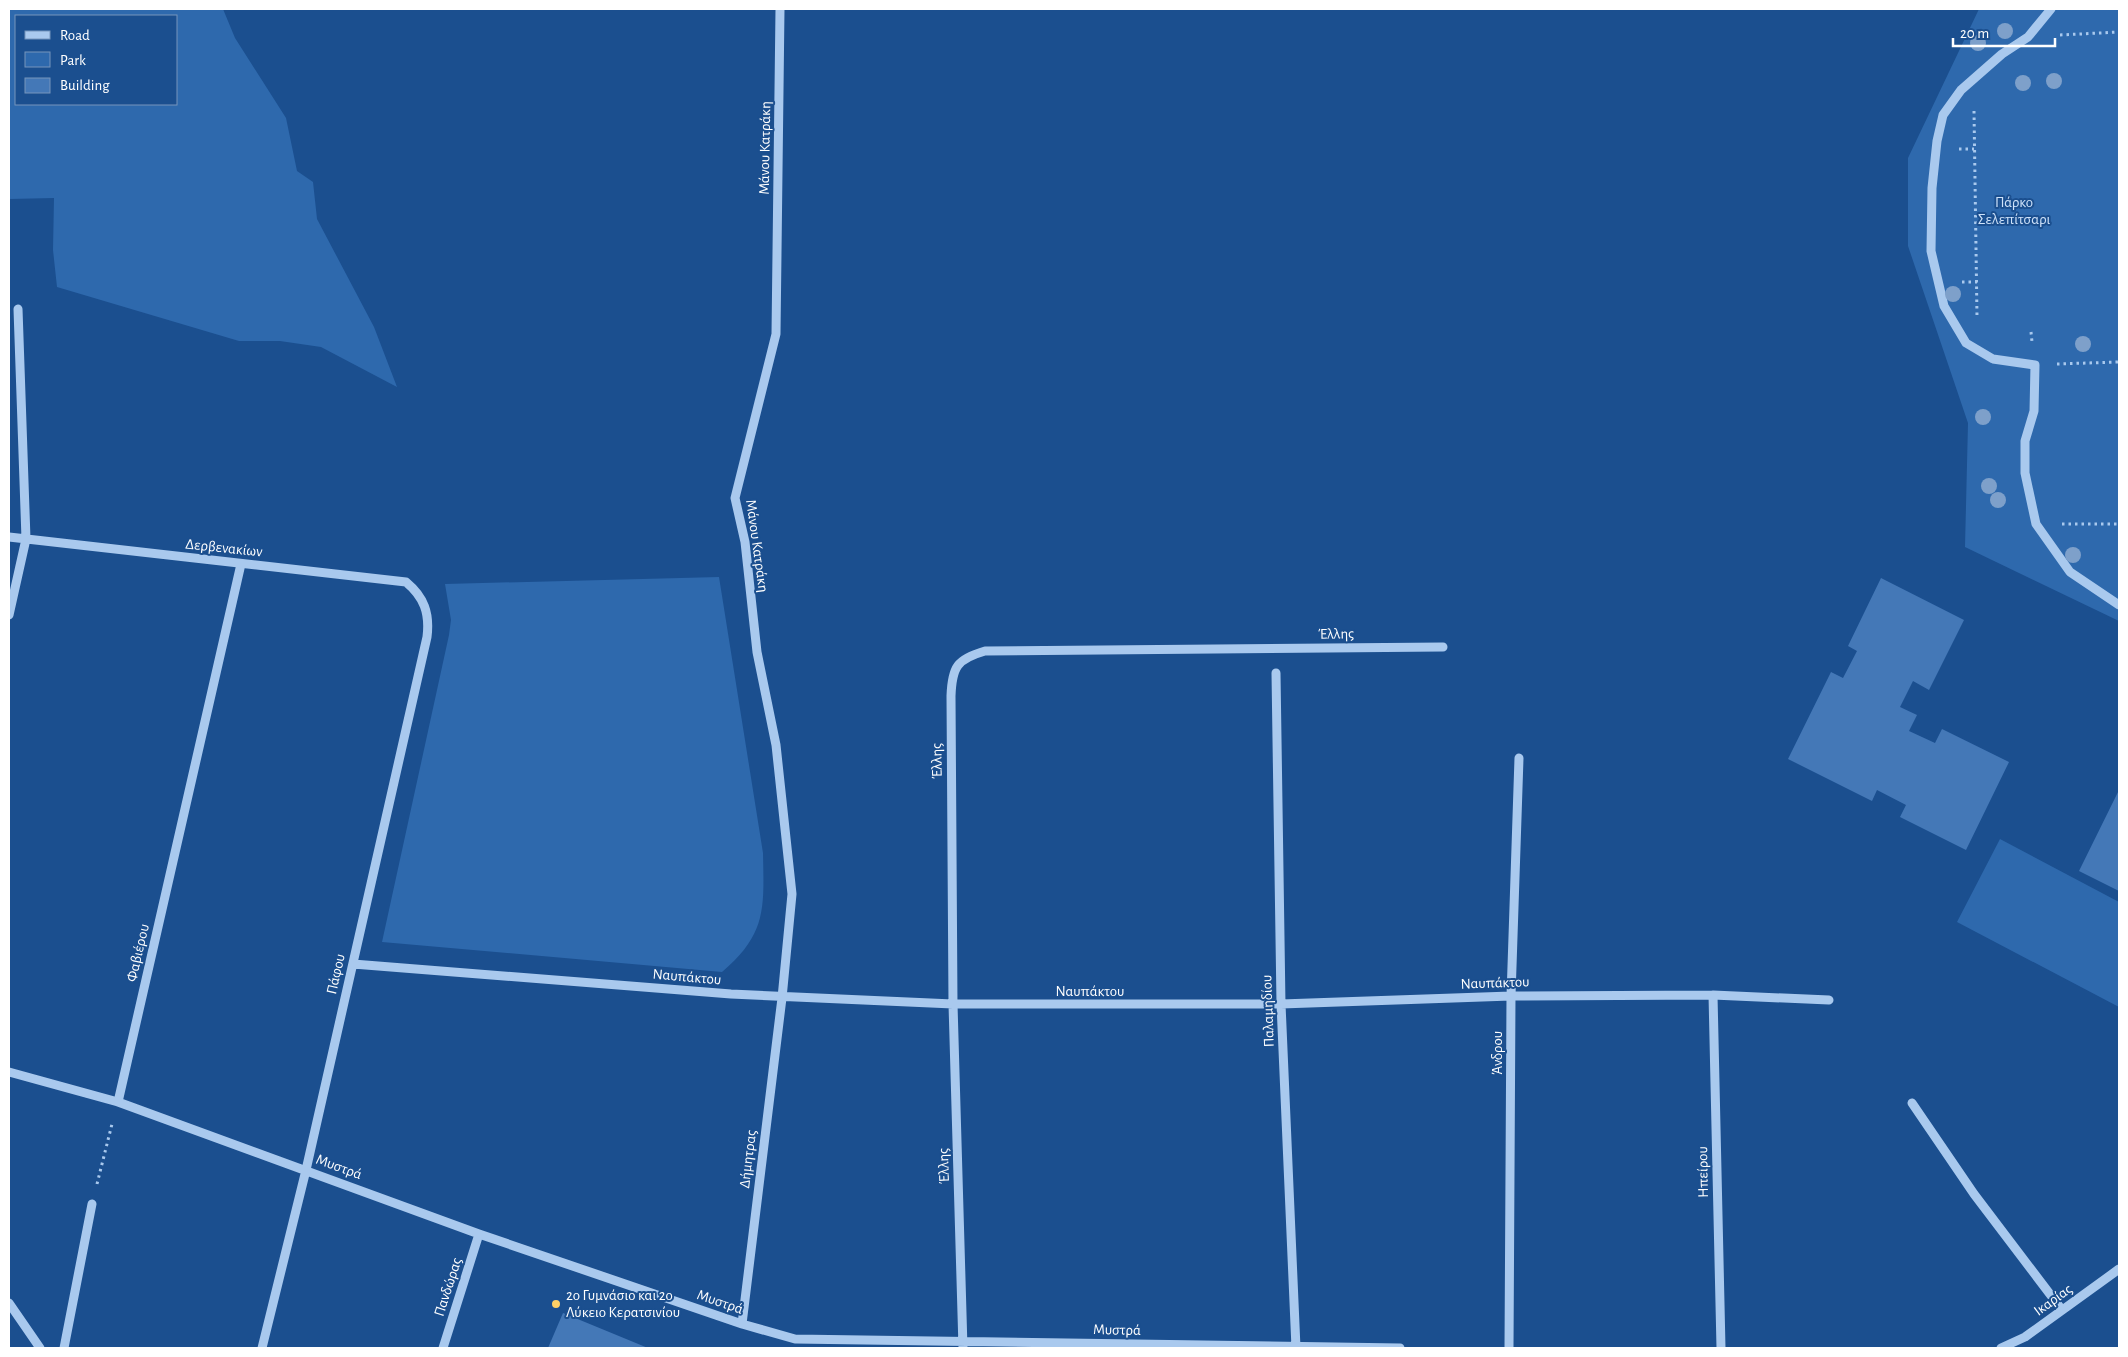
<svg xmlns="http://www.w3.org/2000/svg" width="2128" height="1357" viewBox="0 0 2128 1357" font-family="'Alegreya Sans',sans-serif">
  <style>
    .green { fill: #2e69ad; fill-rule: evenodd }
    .building { fill: #4478b7 }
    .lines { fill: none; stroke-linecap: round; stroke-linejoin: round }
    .path { stroke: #a9c9ee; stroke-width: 3; stroke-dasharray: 2.5 4; stroke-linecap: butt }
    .minor { stroke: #a9c9ee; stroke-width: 9 }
    .tree { fill: #7ea0ca }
    .poi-dot { fill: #ffd166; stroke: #1b4f8f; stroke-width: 2 }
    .labels { text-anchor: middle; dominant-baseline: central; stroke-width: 4; stroke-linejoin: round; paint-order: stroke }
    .street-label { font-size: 15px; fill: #fff; stroke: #1b4f8f }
    .park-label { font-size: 15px; fill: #cfe3fa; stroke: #1b4f8f }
    .poi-label { font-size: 15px; fill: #fff; stroke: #1b4f8f; text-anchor: start }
  </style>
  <rect width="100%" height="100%" fill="#1b4f8f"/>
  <!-- green -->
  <path class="green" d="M 9,9 L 223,9 L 235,38 L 286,118 L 297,171 L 313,182 L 317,219 L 374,327 L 397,387 L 321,347 L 280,341 L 239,341 L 57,287 L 53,250 L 54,198 L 9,199 ZM 16,16 L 176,16 L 176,104 L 16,104 Z
    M 1979,9 L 2119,9 L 2119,621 L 1965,547 L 1968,423 L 1908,246 L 1908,158 Z
    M 719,577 L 763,853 C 764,908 767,934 722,972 L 382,942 L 449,635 L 451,620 L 445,584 Z
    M 2000,839 L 2119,902 L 2119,1007 L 1957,922 Z"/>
  <!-- building -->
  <path class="building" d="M 1881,578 L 1964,620 L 1929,690 L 1913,681 L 1900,707 L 1917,715 L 1909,731 L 1935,743 L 1942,729 L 2009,762 L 1966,850 L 1900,817 L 1906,805 L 1877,790 L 1872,801 L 1788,759 L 1831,672 L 1843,678 L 1857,651 L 1848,646 Z
    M 2119,790 L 2119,891 L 2079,871 Z
    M 563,1313 L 648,1348 L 548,1348 Z"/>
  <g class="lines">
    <!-- path -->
    <path class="path" d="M 2060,35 L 2119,32
      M 1974,111 L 1977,317
      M 1959,149 L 1974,149
      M 1962,282 L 1977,282
      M 2031,332 L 2032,342
      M 2057,364 L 2119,362
      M 2062,524 L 2119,524
      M 97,1184 L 112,1124"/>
    <!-- minor -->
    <path class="minor" d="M 2051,9 L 2028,37 L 2002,54 L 1961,90 L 1943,115 L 1937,141 L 1932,188 L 1931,251 L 1944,306 L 1966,343 L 1993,359 L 2035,365 L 2034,411 L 2025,441 L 2025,473 L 2036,524 L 2070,572 L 2119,605
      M 9,537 L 406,582 C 424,597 430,613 427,637 L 306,1170 L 262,1348
      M 9,615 L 26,539 L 18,309
      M 1276,673 L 1281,1004 L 1296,1348
      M 353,964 L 731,994 L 953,1004 L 1281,1004 L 1511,996 L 1713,995 L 1829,1000
      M 1713,995 L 1721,1348
      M 9,1072 L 118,1102 L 479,1234 L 742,1324 L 795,1339 L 1400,1348
      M 118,1102 L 241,564
      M 1912,1103 L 1974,1194 L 2062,1310
      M 9,1303 L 40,1348
      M 742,1324 L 782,998 L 792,894 L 776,745 L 757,652 L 745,542 L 735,498 L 776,334 L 780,9
      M 64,1348 L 92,1204
      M 443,1348 L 479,1234
      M 963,1348 L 953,1004 L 951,696 C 952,667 957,659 985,651 L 1443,647
      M 1509,1348 L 1511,996 L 1519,758
      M 2001,1348 L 2025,1337 L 2119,1269"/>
  </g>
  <!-- trees -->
  <g class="tree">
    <circle cx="2005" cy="31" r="8"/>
    <circle cx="1978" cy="43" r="8"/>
    <circle cx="2054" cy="81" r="8"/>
    <circle cx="2023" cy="83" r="8"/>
    <circle cx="1953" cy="294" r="8"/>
    <circle cx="2083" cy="344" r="8"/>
    <circle cx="1983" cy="417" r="8"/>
    <circle cx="1989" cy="486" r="8"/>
    <circle cx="1998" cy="500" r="8"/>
    <circle cx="2073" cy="555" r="8"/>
  </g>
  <!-- markers -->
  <circle class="poi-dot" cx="556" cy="1304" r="5"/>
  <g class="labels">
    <!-- street labels -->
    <g class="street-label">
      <text transform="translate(765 148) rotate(-89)">Μάνου Κατράκη</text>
      <text transform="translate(757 546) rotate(82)">Μάνου Κατράκη</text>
      <text transform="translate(224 548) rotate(6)">Δερβενακίων</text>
      <text transform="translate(1336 634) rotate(-1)">Έλλης</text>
      <text transform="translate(937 761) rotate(-91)">Έλλης</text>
      <text transform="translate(138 953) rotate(-77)">Φαβιέρου</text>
      <text transform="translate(336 974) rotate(-77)">Πάφου</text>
      <text transform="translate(687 977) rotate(5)">Ναυπάκτου</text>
      <text transform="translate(1495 983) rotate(-2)">Ναυπάκτου</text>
      <text x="1090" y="991">Ναυπάκτου</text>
      <text transform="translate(1268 1011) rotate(-92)">Παλαμηδίου</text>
      <text transform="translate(1497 1053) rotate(-90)">Άνδρου</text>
      <text transform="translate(748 1159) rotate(-83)">Δήμητρας</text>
      <text transform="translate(944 1166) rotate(-92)">Έλλης</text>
      <text transform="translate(339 1167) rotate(20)">Μυστρά</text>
      <text transform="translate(1703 1172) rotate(-91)">Ηπείρου</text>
      <text transform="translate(448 1287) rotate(-72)">Πανδώρας</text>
      <text transform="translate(2053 1300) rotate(-36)">Ικαρίας</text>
      <text transform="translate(720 1302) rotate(19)">Μυστρά</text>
      <text transform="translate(1117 1330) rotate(1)">Μυστρά</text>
    </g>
    <!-- park labels -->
    <g class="park-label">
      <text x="2014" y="202">Πάρκο<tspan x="2014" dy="17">Σελεπίτσαρι</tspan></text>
    </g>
    <!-- poi labels -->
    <g class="poi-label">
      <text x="566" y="1295">2ο Γυμνάσιο και 2ο<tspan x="566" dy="17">Λύκειο Κερατσινίου</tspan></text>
    </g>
  </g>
  <!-- border -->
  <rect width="2128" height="1357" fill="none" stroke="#ffffff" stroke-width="20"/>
  <!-- legend -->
  <rect x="15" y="15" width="162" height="90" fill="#1b4f8f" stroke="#7695bc"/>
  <rect x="25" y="31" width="25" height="8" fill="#a9c9ee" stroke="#7695bc"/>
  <text x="60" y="40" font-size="15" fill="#ffffff">Road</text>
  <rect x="25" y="52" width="25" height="15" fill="#2e69ad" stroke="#7695bc"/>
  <text x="60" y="65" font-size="15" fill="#ffffff">Park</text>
  <rect x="25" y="78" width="25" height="15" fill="#4478b7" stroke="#7695bc"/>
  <text x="60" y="90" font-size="15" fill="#ffffff">Building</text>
  <!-- scale -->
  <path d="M1953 38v8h102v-8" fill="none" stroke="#ffffff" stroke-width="2.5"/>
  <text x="1960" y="38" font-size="15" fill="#ffffff" stroke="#1b4f8f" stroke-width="4" paint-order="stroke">20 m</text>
</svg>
